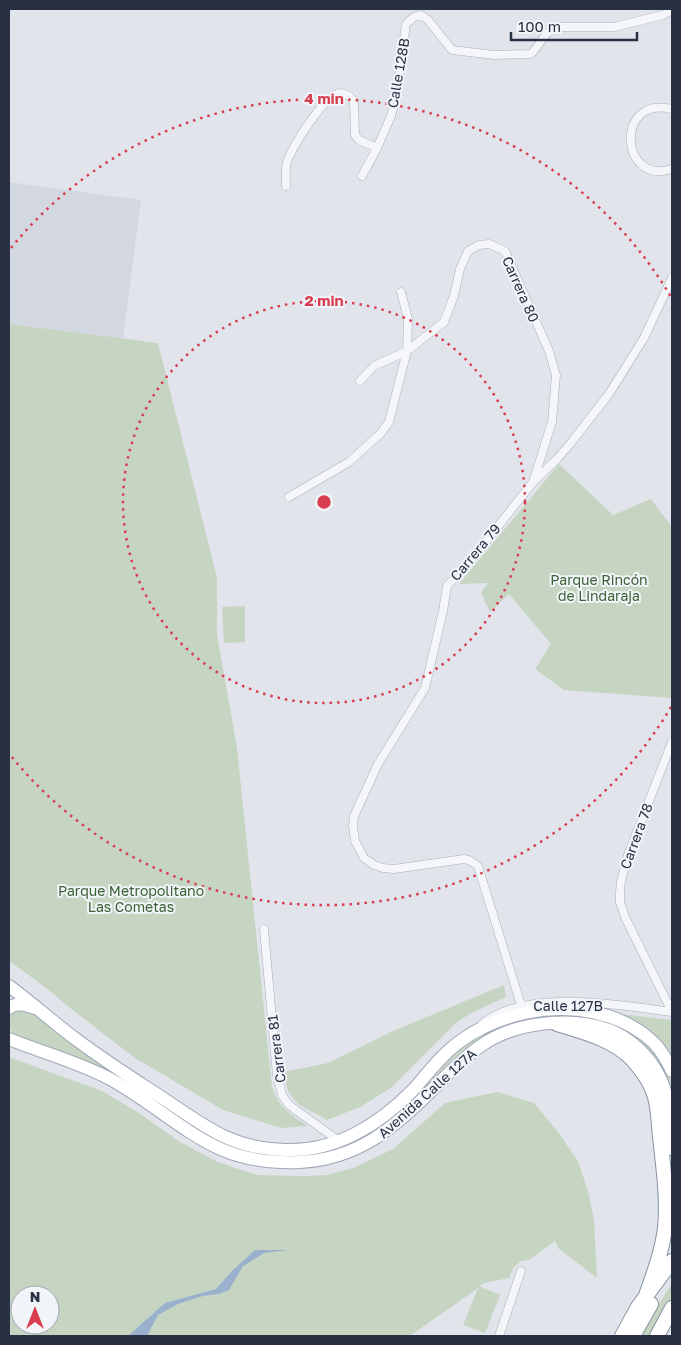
<svg xmlns="http://www.w3.org/2000/svg" width="681" height="1345" viewBox="0 0 681 1345" font-family="'Golos Text',sans-serif">
  <style>
    .built { fill: #d3d7e0 }
    .green { fill: #c6d5c2; fill-rule: evenodd }
    .water { fill: #9ab1cd }
    .lines { fill: none; stroke-linecap: round; stroke-linejoin: round }
    .street-casing { stroke: #aaafb9; stroke-width: 9 }
    .primary-casing { stroke: #9fa8b8; stroke-width: 14 }
    .highway-casing { stroke: #8791a3; stroke-width: 16 }
    .street { stroke: #f4f6f9; stroke-width: 8 }
    .primary { stroke: #fff; stroke-width: 12 }
    .highway { stroke: #fff; stroke-width: 14 }
    .ring { fill: none; stroke: #d93d4f; stroke-width: 2.5; stroke-dasharray: 2.5 5 }
    .labels { text-anchor: middle; dominant-baseline: central; stroke-width: 4; stroke-linejoin: round; paint-order: stroke }
    .street-label { font-size: 14px; fill: #283144; stroke: #f1f4f8 }
    .park-label { font-size: 14px; fill: #3b6134; stroke: #f1f4f8 }
    .centre { fill: #d93d4f; stroke: #f1f4f8; stroke-width: 2.5 }
    .ring-label { font-size: 15px; text-anchor: middle; font-weight: bold; fill: #d93d4f; stroke: #f1f4f8; stroke-width: 4; stroke-linejoin: round; paint-order: stroke }
  </style>
  <rect width="100%" height="100%" fill="#e1e5eb"/>
  <!-- built -->
  <path class="built" d="M 9,182 L 141,200 L 123,339 L 9,324 Z"/>
  <!-- green -->
  <path class="green" d="M 9,324 L 158,343 L 217,578 L 217,634 L 237,748 L 272,1087 C 280,1109 290,1114 308,1126 L 281,1128 L 223,1110 L 135,1058 L 70,1008 L 45,987 L 9,961 Z
    M 559,464 L 613,515 L 651,499 L 672,527 L 672,698 L 564,690 L 535,669 L 551,644 L 509,594 L 490,612 L 481,593 L 488,583 L 459,584 Z
    M 245,606 L 245,642 L 224,643 L 222,607 Z
    M 504,985 L 506,997 L 471,1013 L 456,1023 L 392,1087 L 360,1107 L 327,1120 L 298,1104 L 288,1091 L 283,1072 L 328,1063 L 393,1031 Z
    M 19,1008 L 33,1011 L 108,1070 L 203,1132 L 305,1155 L 330,1150 L 355,1141 L 399,1113 L 448,1060 L 470,1042 L 482,1034 L 511,1022 L 543,1015 L 576,1015 L 608,1021 L 623,1027 L 650,1048 L 669,1074 L 672,1084 L 672,1104 L 575,1017 C 529,1013 483,1030 450,1062 C 433,1078 418,1098 401,1115 C 394,1121 386,1125 379,1130 C 371,1134 364,1140 356,1144 C 316,1164 267,1158 226,1146 L 16,1037 C 6,1027 5,1014 19,1008 Z
    M 620,1014 L 672,1020 L 672,1059 L 642,1028 Z
    M 9,1057 L 102,1091 L 139,1113 L 180,1142 L 218,1162 L 257,1175 L 303,1176 L 327,1175 L 353,1168 L 393,1149 L 445,1103 L 497,1092 L 534,1103 L 558,1132 L 578,1161 L 588,1191 L 594,1220 L 597,1278 L 559,1249 L 555,1241 L 529,1260 L 521,1261 L 514,1267 L 509,1278 L 484,1283 L 479,1286 L 500,1295 L 485,1333 L 463,1325 L 478,1288 L 410,1336 L 9,1336 ZM 20,1295 L 50,1295 L 50,1325 L 20,1325 Z
    M 672,1283 L 672,1298 L 652,1336 L 639,1336 Z"/>
  <!-- water -->
  <path class="water" d="M 255,1250 L 289,1250 L 264,1253 L 243,1266 L 229,1290 L 219,1294 L 203,1296 L 178,1304 L 158,1315 L 147,1336 L 125,1336 L 128,1336 L 165,1303 L 216,1289 L 233,1270 Z"/>
  <g class="lines">
    <defs>
      <path id="street" d="M 672,109 C 614,95 620,186 672,169
        M 362,176 L 377,148 L 391,116 L 396,98 L 406,24 L 414,17 L 421,15 L 428,20 L 452,50 L 494,55 L 530,54 L 533,52 L 547,33 L 557,27 L 614,27 L 663,15 L 672,10
        M 286,186 C 286,179 285,169 287,162 C 291,148 326,92 341,93 C 347,93 350,97 354,101 L 355,135 L 359,140 L 377,148
        M 360,381 L 374,366 L 407,351 L 444,322 L 454,296 L 460,269 L 468,251 L 479,245 L 489,244 L 505,251 L 549,351 L 556,375 L 552,422 L 534,479
        M 289,497 L 349,462 L 380,434 L 389,422 L 407,351 L 408,319 L 401,292
        M 264,929 L 277,1075 L 282,1095 L 289,1105 L 339,1141
        M 521,1005 L 478,866 L 469,860 L 464,859 L 394,869 L 383,868 L 374,865 L 364,858 L 355,841 L 353,826 L 354,816 L 378,764 L 425,688 L 443,611 L 447,586 L 476,554 L 534,481 L 557,459 L 570,444 L 609,394 L 644,338 L 672,278
        M 672,1012 L 625,917 L 620,902 L 620,892 L 621,881 L 628,855 L 672,742
        M 482,1024 C 526,988 619,1005 672,1012
        M 499,1336 L 521,1271"/>
      <path id="primary" d="M 9,986 C 32,1003 54,1023 77,1040 C 105,1061 135,1080 164,1099 C 206,1127 232,1149 285,1150 C 335,1152 379,1125 413,1090 C 428,1073 443,1053 462,1040 C 515,1002 603,995 653,1042 C 661,1050 667,1060 672,1071
        M 9,1008 C 17,1002 26,1005 34,1008
        M 9,1039 C 43,1053 79,1062 112,1080 C 150,1101 184,1133 223,1150 C 247,1160 275,1163 300,1162 C 358,1159 394,1128 433,1089 C 448,1074 464,1057 482,1045 C 515,1022 571,1016 609,1030 C 630,1038 649,1056 659,1076 C 671,1098 668,1125 672,1149"/>
      <path id="highway" d="M 557,1024 C 583,1032 612,1039 632,1059 C 640,1068 649,1080 653,1091 C 659,1105 658,1121 660,1136 C 663,1166 668,1198 665,1228 C 662,1252 653,1276 645,1298
        M 622,1336 L 638,1307 L 672,1261
        M 633,1336 L 651,1304
        M 657,1336 L 672,1308"/>
    </defs>
    <!-- street casing -->
    <use href="#street" class="street-casing"/>
    <!-- primary casing -->
    <use href="#primary" class="primary-casing"/>
    <!-- highway casing -->
    <use href="#highway" class="highway-casing"/>
    <!-- street -->
    <use href="#street" class="street"/>
    <!-- primary -->
    <use href="#primary" class="primary"/>
    <!-- highway -->
    <use href="#highway" class="highway"/>
  </g>
  <!-- distance rings -->
  <g class="ring">
    <circle cx="324" cy="502" r="201"/>
    <path d="M671 707A403 403 0 0 1 11 756M11 248A403 403 0 0 1 671 297"/>
  </g>
  <g class="labels">
    <!-- street labels -->
    <g class="street-label">
      <text transform="translate(398 73) rotate(-80)">Calle 128B</text>
      <text transform="translate(521 289) rotate(66)">Carrera 80</text>
      <text transform="translate(475 552) rotate(-50)">Carrera 79</text>
      <text transform="translate(636 836) rotate(-70)">Carrera 78</text>
      <text x="568" y="1005">Calle 127B</text>
      <text transform="translate(276 1049) rotate(-97)">Carrera 81</text>
      <text transform="translate(427 1093) rotate(-42)">Avenida Calle 127A</text>
    </g>
    <!-- park labels -->
    <g class="park-label">
      <text x="599" y="579">Parque Rincón<tspan x="599" dy="16">de Lindaraja</tspan></text>
      <text x="131" y="890">Parque Metropolitano<tspan x="131" dy="16">Las Cometas</tspan></text>
    </g>
  </g>
  <circle cx="324" cy="502" r="8" class="centre"/>
  <g class="ring-label">
    <text x="324" y="104">4 min</text>
    <text x="324" y="306">2 min</text>
  </g>
  <!-- border -->
  <rect width="681" height="1345" fill="none" stroke="#283144" stroke-width="20"/>
  <!-- north arrow -->
  <g transform="translate(35 1310)"><circle r="24" fill="#f1f4f8" stroke="#a1a6b0"/>
  <path d="M0-4L9 19L0 12L-9 19Z" fill="#d93d4f"/>
  <text y="-8" font-size="14" font-weight="bold" text-anchor="middle" fill="#283144">N</text>
  </g>
  <!-- scale -->
  <path d="M511 32v8h126v-8" fill="none" stroke="#283144" stroke-width="2.5"/>
  <text x="518" y="32" font-size="15" fill="#283144" stroke="#f1f4f8" stroke-width="4" paint-order="stroke">100 m</text>
</svg>
